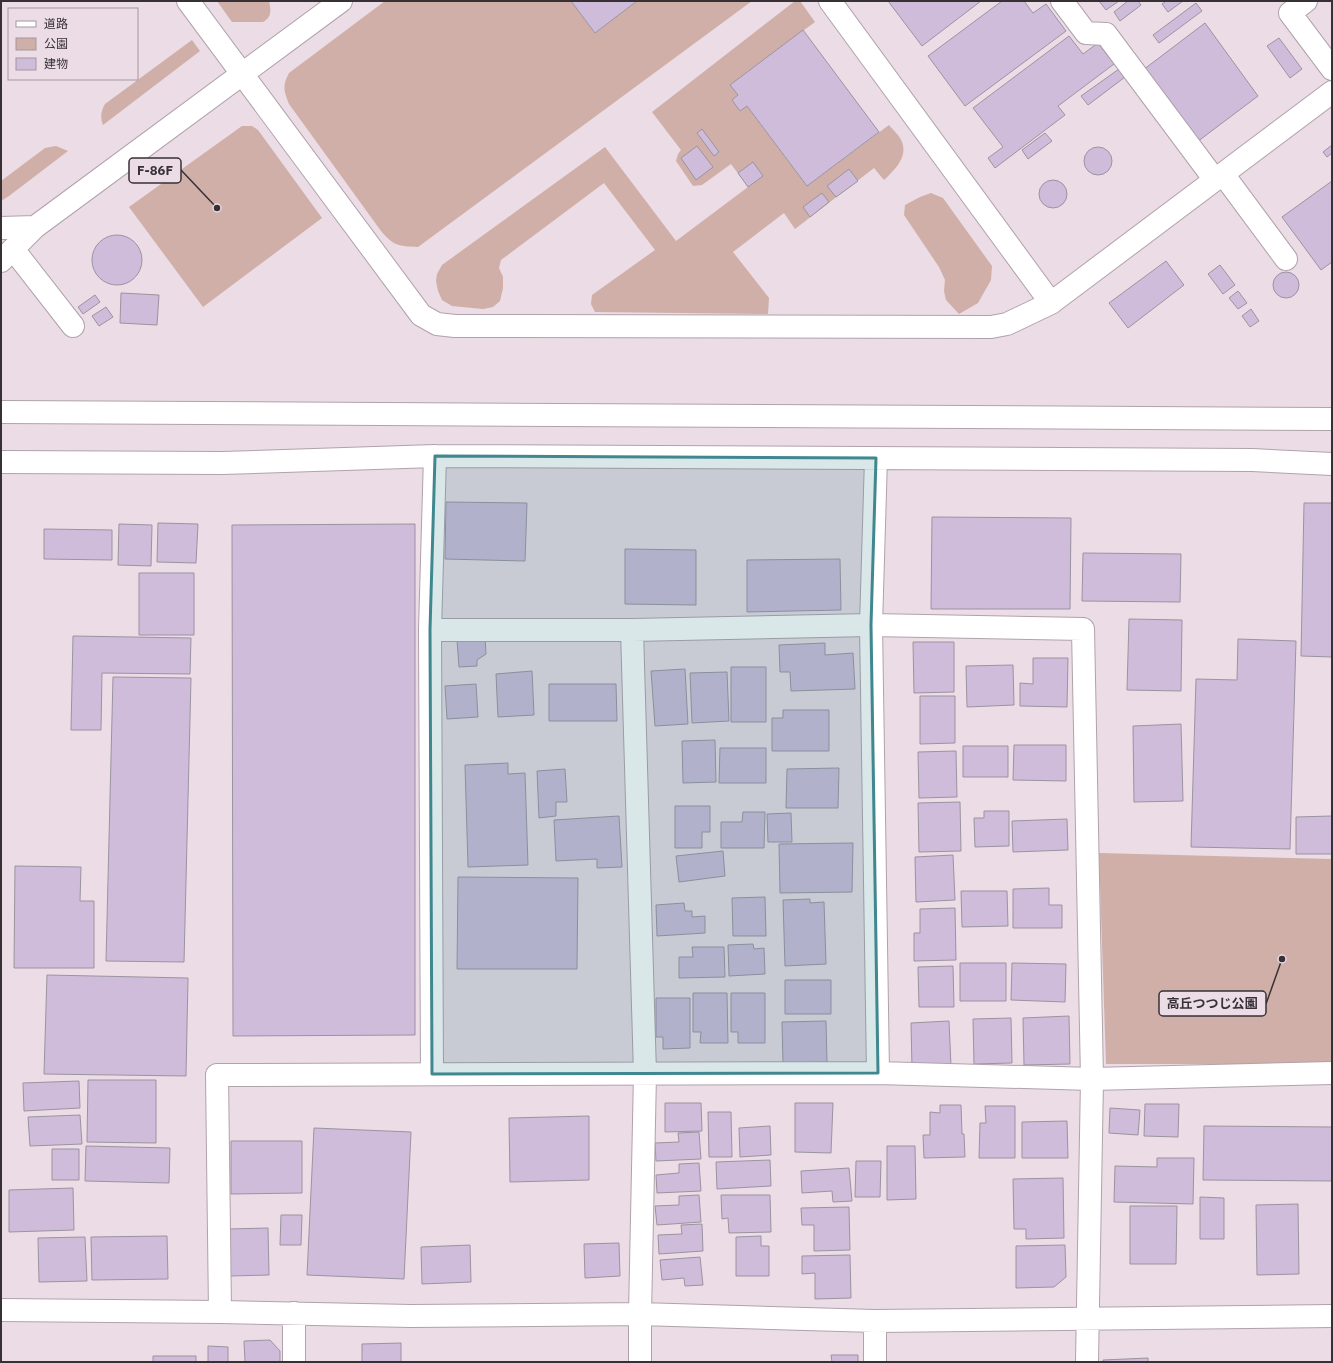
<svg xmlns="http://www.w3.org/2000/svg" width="1333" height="1363" viewBox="0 0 1333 1363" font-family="'IBM Plex Sans','Noto Sans JP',sans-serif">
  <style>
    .green { fill: #cfafa8 }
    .building { fill: #cfbcdb; stroke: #9b93a0 }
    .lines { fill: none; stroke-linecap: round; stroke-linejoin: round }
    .minor-casing { stroke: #b0a2ab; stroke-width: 24 }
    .minor { stroke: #fff; stroke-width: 22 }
    .marked { fill: #40878f; fill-opacity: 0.2; stroke: #40878f; stroke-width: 3; stroke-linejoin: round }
    .leader { fill: none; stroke: #373135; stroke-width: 1.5 }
    .callout-dot { fill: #373135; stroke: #ebdce5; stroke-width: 1.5 }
    .callout { fill: #ebdce5; stroke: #373135; stroke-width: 1.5 }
    .callout-label { font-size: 13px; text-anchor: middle; font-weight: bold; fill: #373135 }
  </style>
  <rect width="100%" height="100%" fill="#ebdce5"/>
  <!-- green -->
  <path class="green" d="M 217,1 L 269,1 C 271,10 272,17 263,22 L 232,22 Z
    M 385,1 L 571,1 L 595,33 L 637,1 L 752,1 L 418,247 C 398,246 394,246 381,231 L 289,104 C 284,91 282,86 289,73 Z
    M 795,1 L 800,1 L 815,22 L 731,84 L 738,95 L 732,100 L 740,111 L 747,106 L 807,186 L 889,125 C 893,130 900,136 902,142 C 908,158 894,170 884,180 L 874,168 L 795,229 L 784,213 L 733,252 L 769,298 L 768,314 L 595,312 L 591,304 L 592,295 L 655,250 L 604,183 L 501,260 L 499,268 L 503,277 L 503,288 L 500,301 L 493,307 L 483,309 L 452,306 L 442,300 L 438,291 L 436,281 L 437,274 L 442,265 L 605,147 L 676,241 L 748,187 L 731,164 L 702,185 L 693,186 L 676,161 L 678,154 L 681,150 L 652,112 Z
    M 192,40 L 200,51 L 103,125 C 100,117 101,111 105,104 Z
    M 242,126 L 252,126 L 258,130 L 322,218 L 203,307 L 129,207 Z
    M 56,146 L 68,151 L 9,196 L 1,201 L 1,181 L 45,148 Z
    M 931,193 L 943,198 L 992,266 L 991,280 L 978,303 L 959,314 L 946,300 L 944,291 L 945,280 L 939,267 L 904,215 L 905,205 L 920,197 Z
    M 1099,853 L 1332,859 L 1332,1064 L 1106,1064 Z"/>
  <!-- building -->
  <path class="building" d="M 571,1 L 637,1 L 595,33 Z
    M 888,1 L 981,1 L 922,46 Z
    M 1002,1 L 1024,1 L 1033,13 L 1046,4 L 1066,31 L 965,106 L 928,56 Z
    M 1099,1 L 1119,1 L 1106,10 Z
    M 1128,1 L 1138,1 L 1141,5 L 1120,21 L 1114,12 Z
    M 1166,1 L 1183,1 L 1168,12 L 1162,4 Z
    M 1196,3 L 1202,11 L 1159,43 L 1153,35 Z
    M 1205,23 L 1258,96 L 1197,142 L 1143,70 Z
    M 803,30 L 879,132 L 807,186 L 747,106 L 740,111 L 732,100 L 738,95 L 730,85 Z
    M 1069,36 L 1083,54 L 1098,43 L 1114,64 L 1058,106 L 1065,115 L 995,168 L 988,158 L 1003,147 L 973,108 Z
    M 1279,38 L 1302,69 L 1290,78 L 1267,46 Z
    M 1119,69 L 1125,77 L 1088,105 L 1081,96 Z
    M 702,129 L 719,152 L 714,156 L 697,133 Z
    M 1045,133 L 1052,141 L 1028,159 L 1022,150 Z
    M 1332,145 L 1332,153 L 1327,157 L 1323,152 Z
    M 697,146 L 713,167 L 696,180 L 681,158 Z
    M1084 161a14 14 0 1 1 28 0a14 14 0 1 1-28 0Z
    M 753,162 L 763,176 L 748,187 L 738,173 Z
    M 849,169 L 858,181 L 836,197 L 827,186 Z
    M1039 194a14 14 0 1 1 28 0a14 14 0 1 1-28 0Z
    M 1332,181 L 1332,262 L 1321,270 L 1282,217 Z
    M 822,193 L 829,202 L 810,217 L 803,207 Z
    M92 260a25 25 0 1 1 50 0a25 25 0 1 1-50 0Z
    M 1166,261 L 1184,285 L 1128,328 L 1109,303 Z
    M 1220,265 L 1235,285 L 1223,294 L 1208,274 Z
    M1273 285a13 13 0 1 1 26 0a13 13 0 1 1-26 0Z
    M 1238,291 L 1247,303 L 1238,309 L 1229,298 Z
    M 121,293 L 159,295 L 157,325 L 120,323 Z
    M 95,295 L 100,302 L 83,314 L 78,307 Z
    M 106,307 L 113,317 L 99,326 L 92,316 Z
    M 1251,309 L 1259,321 L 1250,327 L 1242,316 Z
    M 446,502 L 527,503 L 525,561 L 445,559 Z
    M 1304,503 L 1332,503 L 1332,657 L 1301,656 Z
    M 932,517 L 1071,518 L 1070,609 L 931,609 Z
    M 158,523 L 198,524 L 196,563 L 157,562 Z
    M 119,524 L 152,525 L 151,566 L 118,565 Z
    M 415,524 L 415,1035 L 233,1036 L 232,525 Z
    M 44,529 L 112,530 L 112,560 L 44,559 Z
    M 625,549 L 696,550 L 696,605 L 625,604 Z
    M 1083,553 L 1181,554 L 1180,602 L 1082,601 Z
    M 840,559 L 841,610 L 747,612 L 747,560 Z
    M 139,573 L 194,573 L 194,635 L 139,635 Z
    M 1129,619 L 1182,620 L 1181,691 L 1127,690 Z
    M 73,636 L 191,638 L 190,674 L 102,673 L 101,730 L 71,730 Z
    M 485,637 L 486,654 L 477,660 L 477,666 L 459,667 L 457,640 Z
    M 1238,639 L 1296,641 L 1290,849 L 1191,847 L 1196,679 L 1237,680 Z
    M 913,642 L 954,642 L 954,692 L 914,693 Z
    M 825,643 L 825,655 L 853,653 L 855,689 L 791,691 L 790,672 L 780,672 L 779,645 Z
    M 1033,658 L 1068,658 L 1067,707 L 1020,706 L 1020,683 L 1033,684 Z
    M 1013,665 L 1014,705 L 967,707 L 966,666 Z
    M 731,667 L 766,667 L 766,722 L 731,722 Z
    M 685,669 L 688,724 L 655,726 L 651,671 Z
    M 532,671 L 534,715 L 498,717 L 496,674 Z
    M 727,672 L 729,721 L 692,723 L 690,673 Z
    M 113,677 L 191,678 L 184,962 L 106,961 Z
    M 476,684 L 478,717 L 447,719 L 445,686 Z
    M 549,684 L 616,684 L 617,721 L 549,721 Z
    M 920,696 L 955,696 L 955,743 L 920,744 Z
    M 783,710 L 829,710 L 829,751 L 772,751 L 772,718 L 783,718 Z
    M 1181,724 L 1183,801 L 1134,802 L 1133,726 Z
    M 715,740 L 716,782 L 683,783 L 682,741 Z
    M 1014,745 L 1066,745 L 1066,781 L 1013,780 Z
    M 963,746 L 1008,746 L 1008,777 L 963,777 Z
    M 720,748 L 766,748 L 766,783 L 719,783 Z
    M 956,751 L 957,797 L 919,798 L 918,752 Z
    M 508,763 L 508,774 L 525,773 L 528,865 L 468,867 L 465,765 Z
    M 839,768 L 838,808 L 786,808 L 787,769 Z
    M 565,769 L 567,802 L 556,802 L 556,816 L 539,818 L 537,771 Z
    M 960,802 L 961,851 L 919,852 L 918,803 Z
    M 675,806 L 710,806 L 710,832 L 702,832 L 702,848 L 675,848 Z
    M 984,811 L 1009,811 L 1009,846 L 975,847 L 974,818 L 984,818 Z
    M 743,812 L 765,812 L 764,848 L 721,848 L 721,822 L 742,822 Z
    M 791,813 L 792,842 L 768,842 L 767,814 Z
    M 619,816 L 622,867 L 597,868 L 597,859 L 556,861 L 554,820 Z
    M 1332,816 L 1332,854 L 1296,854 L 1296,817 Z
    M 1067,819 L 1068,850 L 1013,852 L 1012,821 Z
    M 853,843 L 852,892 L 780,893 L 779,844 Z
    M 723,851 L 725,876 L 679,882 L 676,856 Z
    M 953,855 L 955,900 L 916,902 L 915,857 Z
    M 15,866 L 81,867 L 80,901 L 94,901 L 94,968 L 14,968 Z
    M 458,877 L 578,878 L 577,969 L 457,969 Z
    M 1049,888 L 1049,905 L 1062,905 L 1062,928 L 1013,928 L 1013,889 Z
    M 961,891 L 1007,891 L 1008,926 L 962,927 Z
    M 765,897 L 766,936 L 733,936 L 732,898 Z
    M 810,899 L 810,903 L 824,902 L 826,964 L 785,966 L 783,900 Z
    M 684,903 L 685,911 L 692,911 L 692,917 L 705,916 L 705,933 L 657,936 L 656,905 Z
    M 955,908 L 956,960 L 914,961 L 914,933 L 920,933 L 920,909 Z
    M 753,944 L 754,949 L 764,948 L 765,974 L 729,976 L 728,945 Z
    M 692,947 L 724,947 L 725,977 L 679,978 L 679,957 L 693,957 Z
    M 960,963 L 1006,963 L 1006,1001 L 960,1001 Z
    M 1012,963 L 1066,964 L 1065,1002 L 1011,1000 Z
    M 953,966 L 954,1007 L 919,1007 L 918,967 Z
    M 47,975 L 188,978 L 186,1076 L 44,1074 Z
    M 785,980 L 831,980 L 831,1014 L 785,1014 Z
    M 693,993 L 727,993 L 728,1043 L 700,1043 L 701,1032 L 693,1032 Z
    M 731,993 L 765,993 L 765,1043 L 738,1043 L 738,1032 L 731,1032 Z
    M 656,998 L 690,998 L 690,1048 L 663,1049 L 663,1037 L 656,1037 Z
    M 1069,1016 L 1070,1064 L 1024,1065 L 1023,1018 Z
    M 1011,1018 L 1012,1063 L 974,1064 L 973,1019 Z
    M 826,1021 L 827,1062 L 783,1063 L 782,1022 Z
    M 949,1021 L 951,1066 L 912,1068 L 911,1023 Z
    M 88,1080 L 156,1080 L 156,1143 L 87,1142 Z
    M 79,1081 L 80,1108 L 24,1111 L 23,1083 Z
    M 665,1103 L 701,1103 L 702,1131 L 665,1132 Z
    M 795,1103 L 833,1103 L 831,1153 L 795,1152 Z
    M 1145,1104 L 1179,1104 L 1178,1137 L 1144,1136 Z
    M 940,1105 L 961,1105 L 962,1134 L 964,1134 L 965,1157 L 924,1158 L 923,1135 L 930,1135 L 930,1112 L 940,1113 Z
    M 985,1106 L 1015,1106 L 1015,1158 L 979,1158 L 980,1123 L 986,1123 Z
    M 1110,1108 L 1140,1110 L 1138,1135 L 1109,1133 Z
    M 708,1112 L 731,1112 L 732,1157 L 709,1157 Z
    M 80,1115 L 82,1144 L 30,1146 L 28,1117 Z
    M 589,1116 L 589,1180 L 510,1182 L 509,1118 Z
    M 1067,1121 L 1068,1158 L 1022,1158 L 1022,1122 Z
    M 770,1126 L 771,1155 L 740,1157 L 739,1128 Z
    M 1204,1126 L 1332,1127 L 1332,1181 L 1203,1180 Z
    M 314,1128 L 411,1132 L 404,1279 L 307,1275 Z
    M 699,1132 L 701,1159 L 656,1161 L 655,1143 L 679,1142 L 678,1133 Z
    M 231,1141 L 302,1141 L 302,1193 L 231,1194 Z
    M 86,1146 L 170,1148 L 169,1183 L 85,1181 Z
    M 887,1146 L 915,1146 L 916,1199 L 887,1200 Z
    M 52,1149 L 79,1149 L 79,1180 L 52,1180 Z
    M 1157,1158 L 1194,1158 L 1193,1204 L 1114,1202 L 1115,1166 L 1157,1167 Z
    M 770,1160 L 771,1186 L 717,1189 L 716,1162 Z
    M 856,1161 L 881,1161 L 880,1197 L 855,1197 Z
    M 699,1163 L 701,1191 L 657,1193 L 656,1175 L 679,1173 L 679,1164 Z
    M 849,1168 L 852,1201 L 833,1202 L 832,1191 L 802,1193 L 801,1171 Z
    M 1063,1178 L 1064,1238 L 1026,1239 L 1026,1229 L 1014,1229 L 1013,1179 Z
    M 73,1188 L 74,1230 L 9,1232 L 9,1190 Z
    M 699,1195 L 701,1222 L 657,1225 L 655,1206 L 679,1205 L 679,1196 Z
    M 721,1195 L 770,1195 L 771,1232 L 729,1233 L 728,1218 L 722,1219 Z
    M 1200,1197 L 1224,1198 L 1224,1239 L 1200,1239 Z
    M 1298,1204 L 1299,1274 L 1257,1275 L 1256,1205 Z
    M 1130,1206 L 1177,1206 L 1176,1264 L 1130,1264 Z
    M 849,1207 L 850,1250 L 814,1251 L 814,1225 L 802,1225 L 801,1208 Z
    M 281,1215 L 302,1215 L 301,1245 L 280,1245 Z
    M 702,1224 L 703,1251 L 659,1254 L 658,1235 L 682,1234 L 681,1225 Z
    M 268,1228 L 269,1275 L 230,1276 L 229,1229 Z
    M 167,1236 L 168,1279 L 92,1280 L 91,1237 Z
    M 761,1236 L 761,1246 L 769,1246 L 769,1276 L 736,1276 L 736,1237 Z
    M 85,1237 L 87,1281 L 39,1282 L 38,1238 Z
    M 619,1243 L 620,1276 L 585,1278 L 584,1244 Z
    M 470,1245 L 471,1282 L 422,1284 L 421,1247 Z
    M 1065,1245 L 1066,1277 L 1054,1287 L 1016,1288 L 1016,1246 Z
    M 850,1255 L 851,1298 L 815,1299 L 815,1273 L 802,1274 L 802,1256 Z
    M 700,1257 L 703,1285 L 685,1286 L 684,1278 L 662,1280 L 660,1260 Z
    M 270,1340 L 280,1351 L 280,1362 L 245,1362 L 244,1341 Z
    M 401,1343 L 401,1362 L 362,1362 L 362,1344 Z
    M 208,1346 L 228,1347 L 228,1362 L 208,1362 Z
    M 831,1355 L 858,1355 L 858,1362 L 832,1362 Z
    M 153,1356 L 196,1356 L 196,1362 L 153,1362 Z
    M 1148,1358 L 1148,1362 L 1103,1362 L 1103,1360 Z"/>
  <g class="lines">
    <defs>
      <path id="minor" d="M 188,1 L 421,315 L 437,324 L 455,326 L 991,327 L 1007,324 L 1051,303
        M 830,1 L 1051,303 L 1332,92
        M 1062,1 L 1086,33 L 1106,34 L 1215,180
        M 1306,1 L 1290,13 L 1332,69
        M 1223,174 L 1286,259
        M 1,228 L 35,227
        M 13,249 L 73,326
        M 1,261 L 35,227 L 341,1
        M 1,412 L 1332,419
        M 876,458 L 871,625 L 878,1073
        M 1,462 L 222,463 L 435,456 L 1252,460 L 1332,464
        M 430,630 L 632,630
        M 432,1074 L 430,630 L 435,456
        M 1,1310 L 220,1312 L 411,1316 L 640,1314 L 875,1321 L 1332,1316
        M 220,1312 L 217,1075 L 878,1073 L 1092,1079 L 1332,1073
        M 875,1321 L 875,1362
        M 294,1362 L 294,1313
        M 640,1362 L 640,1314 L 645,1074 L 632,630 L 871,625 L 1083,629 L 1092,1079 L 1087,1362"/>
    </defs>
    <!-- minor casing -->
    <use href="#minor" class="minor-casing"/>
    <!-- minor -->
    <use href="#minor" class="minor"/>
  </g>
  <!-- marked area -->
  <path class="marked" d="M 435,456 L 876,458 L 871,625 L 878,1073 L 432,1074 L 430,630 Z"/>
  <!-- callouts -->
  <path class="leader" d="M217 208L181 170M1282 959L1266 1004"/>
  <g class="callout-dot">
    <circle cx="217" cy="208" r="4"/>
    <circle cx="1282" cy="959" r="4"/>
  </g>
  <g class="callout">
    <rect x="129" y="158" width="52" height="25" rx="4"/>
    <rect x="1159" y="991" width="107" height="25" rx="4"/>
  </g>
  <g class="callout-label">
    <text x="155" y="175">F-86F</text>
    <text x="1212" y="1008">高丘つつじ公園</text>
  </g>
  <!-- border -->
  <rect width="1333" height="1363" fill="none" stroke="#373135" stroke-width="4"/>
  <!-- legend -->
  <rect x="8" y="8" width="130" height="72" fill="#ebdce5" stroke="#a3989f"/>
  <rect x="16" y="21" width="20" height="6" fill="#ffffff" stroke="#a3989f"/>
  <text x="44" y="28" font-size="12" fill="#373135">道路</text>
  <rect x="16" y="38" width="20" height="12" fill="#cfafa8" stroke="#a3989f"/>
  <text x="44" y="48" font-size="12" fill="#373135">公園</text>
  <rect x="16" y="58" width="20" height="12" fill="#cfbcdb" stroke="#a3989f"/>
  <text x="44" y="68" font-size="12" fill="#373135">建物</text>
</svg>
